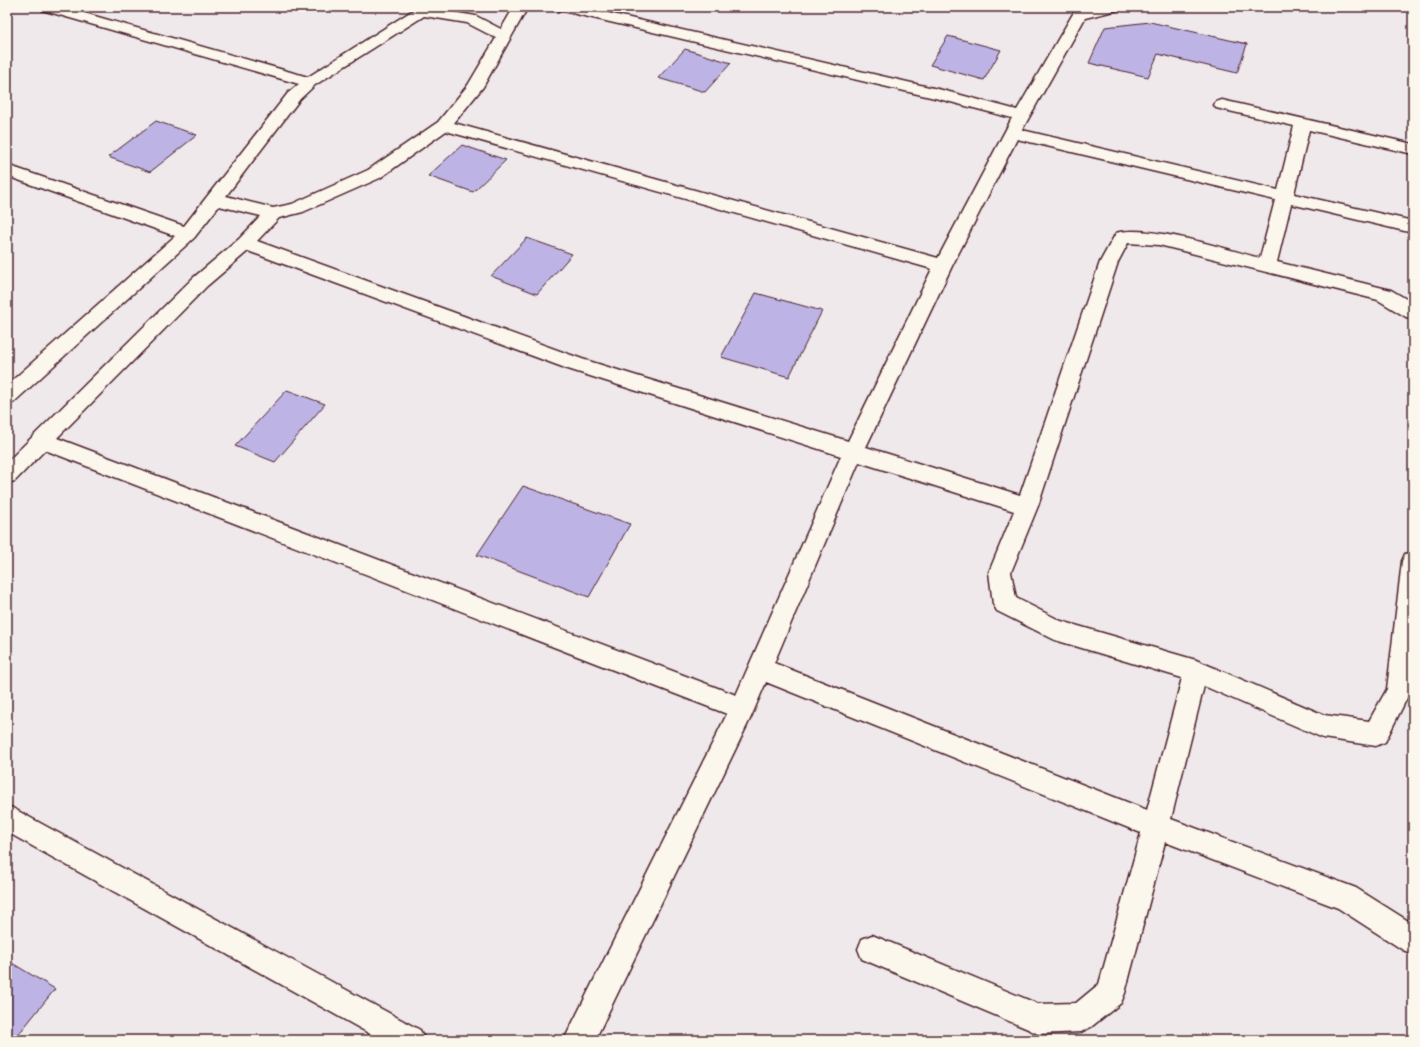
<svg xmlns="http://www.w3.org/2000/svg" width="1420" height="1047" viewBox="0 0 1420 1047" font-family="'Balsamiq Sans',sans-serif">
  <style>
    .building { fill: #bdb3e5; stroke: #4a1f2b }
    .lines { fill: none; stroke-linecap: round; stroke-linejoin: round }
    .minor-casing { stroke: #4a1f2b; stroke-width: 3 }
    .minor { fill: #fbf7ec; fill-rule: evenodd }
  </style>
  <rect width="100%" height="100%" fill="#efe9eb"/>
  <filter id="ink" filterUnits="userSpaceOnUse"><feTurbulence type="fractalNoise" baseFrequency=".025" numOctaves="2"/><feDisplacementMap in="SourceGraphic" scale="8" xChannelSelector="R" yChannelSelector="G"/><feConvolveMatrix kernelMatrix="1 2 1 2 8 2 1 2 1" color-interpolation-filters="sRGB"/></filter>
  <g filter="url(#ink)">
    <!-- building -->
    <path class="building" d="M 1150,22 L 1247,44 L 1237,73 L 1158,54 L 1148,77 L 1089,63 L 1105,27 Z
      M 948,36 L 1001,50 L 984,80 L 930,65 Z
      M 685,49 L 731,63 L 705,92 L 658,78 Z
      M 156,121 L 197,135 L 150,172 L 108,157 Z
      M 462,145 L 506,160 L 473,192 L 428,176 Z
      M 527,238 L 572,254 L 537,294 L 491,276 Z
      M 756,293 L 822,311 L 789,377 L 721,357 Z
      M 287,390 L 325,404 L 275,462 L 235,446 Z
      M 523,486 L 630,524 L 589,597 L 477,555 Z
      M 7,960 L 55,989 L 14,1040 L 7,1040 Z"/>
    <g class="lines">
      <defs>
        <path id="minor" d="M 40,7 L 63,7 L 308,77 L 418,7 L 435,7 L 434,9 L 476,16 L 501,29 L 514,7 L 528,7 L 483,87 L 454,123 L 938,258 L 1012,118 L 939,99 L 563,11 L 558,10 L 556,7 L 582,7 L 942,90 L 1017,110 L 1074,12 L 1095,7 L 1120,7 L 1118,10 L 1085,18 L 1022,130 L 1278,190 L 1294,126 L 1216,108 L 1214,105 L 1216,102 L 1222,100 L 1413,144 L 1413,154 L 1309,130 L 1294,194 L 1413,221 L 1413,233 L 1291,204 L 1277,262 L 1391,290 L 1413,303 L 1413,319 L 1406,317 L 1378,300 L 1159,245 L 1128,243 L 1118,262 L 1038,506 L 1011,572 L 1016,598 L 1061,621 L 1196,660 L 1324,715 L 1369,721 L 1387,689 L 1402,561 L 1405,554 L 1413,552 L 1413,672 L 1411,690 L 1385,742 L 1376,746 L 1323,738 L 1204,686 L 1171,819 L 1356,888 L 1413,924 L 1413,954 L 1403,950 L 1338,908 L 1165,842 L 1125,993 L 1121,1003 L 1091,1027 L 1081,1032 L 1038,1034 L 1028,1029 L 862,959 L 858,949 L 862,939 L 872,935 L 1038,1004 L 1076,1003 L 1099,984 L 1141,833 L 766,682 L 751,717 L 595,1040 L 564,1040 L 727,714 L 45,450 L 15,481 L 7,483 L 7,462 L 193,278 L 239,239 L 261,216 L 219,206 L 194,238 L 14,402 L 7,405 L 7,385 L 175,236 L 7,176 L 7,165 L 184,226 L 288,93 L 299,84 L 42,10 ZM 424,16 L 467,23 L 496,38 L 468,85 L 438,122 L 368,170 L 292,204 L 273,208 L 226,196 L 300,99 L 315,85 ZM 446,131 L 932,269 L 848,441 L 582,359 L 257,241 L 279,218 L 303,212 L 380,178 ZM 1017,139 L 1275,200 L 1260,258 C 1225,249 1148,224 1116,233 L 1100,262 L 1020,495 L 866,447 L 952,266 ZM 248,251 L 568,369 L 841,456 L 736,695 L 57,438 L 207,286 ZM 859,462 L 1014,511 L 989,572 L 993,604 L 997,611 L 1055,640 L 1182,678 L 1147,810 L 774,663 Z
          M 7,805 L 420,1030 L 425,1040 L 381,1040 L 7,832 Z"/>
      </defs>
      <!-- minor casing -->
      <use href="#minor" class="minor-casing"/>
      <!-- minor -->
      <use href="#minor" class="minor"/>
    </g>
  </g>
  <!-- margin -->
  <rect width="1420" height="1047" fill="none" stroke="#fbf7ec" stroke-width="24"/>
  <rect x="12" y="12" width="1396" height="1023" fill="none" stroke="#4a1f2b" stroke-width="1.5" filter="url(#ink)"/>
</svg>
